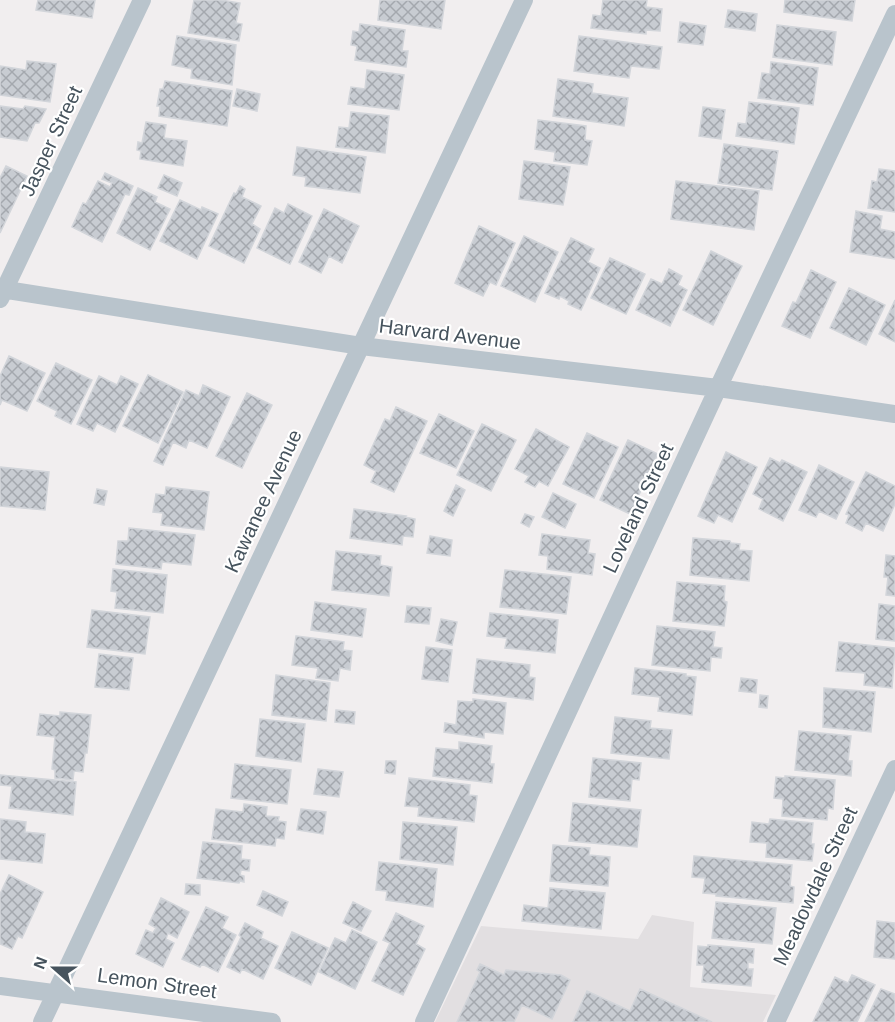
<svg xmlns="http://www.w3.org/2000/svg" width="895" height="1022" viewBox="0 0 895 1022" font-family="Arial,sans-serif">
  <style>
    .education { fill: #e2dfe1 }
    .building { fill: url(#building-cross-hatch); stroke: #d2d5da; stroke-width: 1.5 }
    .lines { fill: none; stroke-linecap: round; stroke-linejoin: round }
    .minor { stroke: #b9c4cc; stroke-width: 18 }
    .labels { text-anchor: middle; dominant-baseline: central; stroke-width: 4.5; stroke-linejoin: round; paint-order: stroke }
    .street-label { font-size: 20px; fill: #46535d; stroke: #fff }
  </style>
  <defs>
    <pattern id="building-cross-hatch" width="8" height="8" patternUnits="userSpaceOnUse" patternTransform="scale(1.5)"><rect width="8" height="8" fill="#c8ccd2"/><path d="M0 0l8 8M0 8l8-8" fill="none" stroke="#a4a8ae"/></pattern>
  </defs>
  <rect width="100%" height="100%" fill="#f1eeef"/>
  <!-- education -->
  <path class="education" d="M 652,915 L 694,922 L 690,987 L 776,995 L 763,1022 L 435,1022 L 481,926 L 638,939 Z"/>
  <!-- building -->
  <path class="building" d="M 38,0 L 95,0 L 92,18 L 36,10 Z
    M 194,0 L 221,0 L 240,3 L 236,23 L 242,24 L 239,41 L 188,33 Z
    M 380,0 L 445,0 L 441,29 L 378,20 Z
    M 603,0 L 647,0 L 646,7 L 662,9 L 660,31 L 646,30 L 646,34 L 591,28 L 593,15 L 601,16 Z
    M 785,0 L 855,0 L 852,21 L 784,12 Z
    M 728,10 L 757,14 L 755,31 L 725,27 Z
    M 680,22 L 706,26 L 703,45 L 678,42 Z
    M 360,24 L 405,30 L 402,51 L 408,51 L 406,67 L 355,60 L 357,46 L 351,45 L 353,31 L 359,32 Z
    M 777,25 L 836,32 L 832,65 L 773,57 Z
    M 177,36 L 236,45 L 232,85 L 191,78 L 192,69 L 172,65 Z
    M 579,36 L 662,47 L 659,69 L 631,66 L 629,78 L 574,71 Z
    M 27,61 L 56,64 L 50,102 L 0,95 L 0,66 L 26,70 Z
    M 771,62 L 818,68 L 813,105 L 758,98 L 762,73 L 770,74 Z
    M 367,70 L 404,75 L 399,110 L 348,104 L 351,87 L 365,89 Z
    M 558,79 L 593,84 L 592,93 L 628,98 L 624,126 L 553,116 Z
    M 165,81 L 232,91 L 227,126 L 159,116 L 160,106 L 157,106 L 160,89 L 163,89 Z
    M 237,89 L 260,94 L 257,111 L 233,106 Z
    M 749,102 L 799,108 L 794,144 L 736,136 L 738,123 L 746,124 Z
    M 0,106 L 23,109 L 25,106 L 46,109 L 39,123 L 35,123 L 27,141 L 0,137 Z
    M 703,107 L 725,110 L 721,139 L 699,136 Z
    M 351,112 L 389,116 L 385,153 L 336,147 L 339,127 L 349,128 Z
    M 538,120 L 586,126 L 585,140 L 592,141 L 587,165 L 554,161 L 555,152 L 535,149 Z
    M 146,122 L 166,125 L 164,138 L 187,141 L 183,166 L 140,159 L 141,151 L 137,150 L 138,142 L 142,143 Z
    M 724,144 L 778,151 L 772,190 L 718,183 Z
    M 297,147 L 366,157 L 360,193 L 305,186 L 306,177 L 293,175 Z
    M 524,161 L 570,167 L 563,205 L 519,199 Z
    M 6,166 L 27,176 L 0,233 L 0,178 Z
    M 879,169 L 895,171 L 895,212 L 868,208 L 872,181 L 877,182 Z
    M 105,173 L 133,186 L 129,195 L 125,194 L 102,242 L 72,227 L 83,203 L 86,204 L 98,181 L 110,187 L 112,183 L 102,179 Z
    M 164,175 L 182,183 L 177,196 L 158,188 Z
    M 676,181 L 759,191 L 754,230 L 671,219 Z
    M 240,186 L 245,189 L 242,197 L 261,206 L 252,224 L 260,229 L 244,263 L 209,246 L 234,193 L 236,194 Z
    M 138,188 L 157,197 L 155,202 L 170,209 L 150,250 L 117,233 Z
    M 180,200 L 201,210 L 202,207 L 218,214 L 197,259 L 160,241 Z
    M 288,204 L 312,216 L 290,264 L 257,248 L 275,208 L 284,213 Z
    M 324,209 L 359,226 L 342,263 L 329,256 L 321,273 L 299,262 Z
    M 856,211 L 882,216 L 880,229 L 895,232 L 895,259 L 850,252 Z
    M 479,226 L 515,243 L 496,285 L 490,282 L 483,296 L 455,283 Z
    M 524,236 L 558,252 L 535,302 L 501,286 Z
    M 571,238 L 594,249 L 588,262 L 600,268 L 581,310 L 568,304 L 569,301 L 560,296 L 559,299 L 545,293 Z
    M 711,251 L 742,266 L 713,325 L 683,310 Z
    M 610,258 L 645,274 L 626,314 L 591,298 Z
    M 669,269 L 682,276 L 678,285 L 687,290 L 670,326 L 636,310 L 651,279 L 662,284 Z
    M 811,270 L 836,282 L 810,338 L 782,326 L 793,302 L 796,303 Z
    M 849,288 L 885,305 L 866,345 L 830,328 Z
    M 895,300 L 895,342 L 879,334 Z
    M 9,356 L 45,373 L 27,411 L 2,400 L 0,405 L 0,376 Z
    M 56,363 L 92,380 L 71,424 L 55,416 L 57,411 L 37,401 Z
    M 148,375 L 183,392 L 158,443 L 123,426 Z
    M 99,376 L 117,385 L 121,376 L 138,384 L 115,432 L 97,423 L 93,431 L 77,424 Z
    M 203,385 L 230,397 L 207,448 L 189,440 L 186,448 L 173,442 L 163,465 L 154,461 L 186,390 L 199,396 Z
    M 247,393 L 272,405 L 242,468 L 216,456 Z
    M 396,407 L 427,421 L 394,492 L 371,482 L 376,471 L 364,465 L 385,419 L 390,421 Z
    M 439,414 L 474,431 L 456,468 L 420,453 Z
    M 482,424 L 516,440 L 491,491 L 457,475 Z
    M 536,429 L 569,447 L 548,486 L 539,481 L 535,487 L 525,482 L 529,476 L 515,469 Z
    M 587,433 L 618,447 L 594,498 L 563,484 Z
    M 628,440 L 658,454 L 630,514 L 600,500 Z
    M 726,452 L 757,467 L 732,522 L 718,515 L 714,523 L 698,516 Z
    M 770,458 L 780,463 L 782,460 L 807,472 L 783,521 L 759,509 L 763,499 L 753,494 Z
    M 819,465 L 854,482 L 836,519 L 819,511 L 816,517 L 799,510 Z
    M 0,467 L 49,472 L 45,510 L 0,506 Z
    M 866,472 L 895,486 L 895,504 L 883,531 L 866,523 L 862,531 L 846,523 L 849,515 L 846,514 Z
    M 456,485 L 465,490 L 453,516 L 444,511 Z
    M 166,487 L 209,492 L 204,530 L 161,525 L 163,513 L 153,512 L 156,494 L 165,495 Z
    M 97,489 L 107,491 L 104,505 L 94,503 Z
    M 553,493 L 576,504 L 565,528 L 542,517 Z
    M 354,509 L 406,516 L 405,517 L 415,519 L 413,537 L 403,536 L 402,545 L 350,538 Z
    M 525,514 L 534,517 L 529,527 L 521,523 Z
    M 129,528 L 195,535 L 191,565 L 162,562 L 161,569 L 116,564 L 118,541 L 128,541 Z
    M 542,534 L 590,540 L 588,553 L 595,554 L 592,575 L 547,569 L 548,556 L 539,555 Z
    M 430,536 L 452,540 L 450,556 L 427,553 Z
    M 693,538 L 730,541 L 731,543 L 740,544 L 739,550 L 752,551 L 749,581 L 690,575 Z
    M 336,551 L 381,556 L 380,565 L 392,567 L 389,596 L 332,590 Z
    M 886,555 L 895,556 L 895,596 L 886,595 L 888,577 L 884,577 Z
    M 113,569 L 167,575 L 163,613 L 115,608 L 117,592 L 111,591 Z
    M 505,570 L 571,577 L 566,614 L 500,607 Z
    M 677,582 L 725,586 L 724,601 L 727,602 L 724,626 L 673,621 Z
    M 315,602 L 366,609 L 362,637 L 311,630 Z
    M 879,604 L 895,606 L 895,641 L 876,639 Z
    M 407,606 L 431,608 L 429,624 L 405,622 Z
    M 92,610 L 150,617 L 145,654 L 87,647 Z
    M 490,613 L 558,620 L 555,653 L 505,648 L 507,638 L 487,636 Z
    M 441,619 L 457,622 L 452,645 L 436,641 Z
    M 657,626 L 715,632 L 713,647 L 722,648 L 721,658 L 711,657 L 710,671 L 652,665 Z
    M 296,636 L 344,642 L 343,650 L 352,651 L 350,670 L 340,668 L 338,681 L 316,678 L 318,668 L 292,665 Z
    M 839,642 L 895,648 L 892,688 L 864,685 L 865,673 L 836,671 Z
    M 426,647 L 452,650 L 448,682 L 422,679 Z
    M 99,654 L 133,658 L 129,690 L 95,687 Z
    M 477,659 L 530,665 L 529,677 L 535,678 L 533,700 L 473,693 Z
    M 635,668 L 686,674 L 686,676 L 696,677 L 692,715 L 658,711 L 660,697 L 632,694 Z
    M 276,675 L 330,683 L 326,721 L 272,715 Z
    M 741,678 L 757,680 L 756,693 L 739,691 Z
    M 824,688 L 875,692 L 871,732 L 823,727 Z
    M 760,695 L 768,696 L 767,708 L 759,707 Z
    M 473,699 L 506,703 L 503,734 L 484,732 L 484,738 L 444,732 L 445,723 L 456,725 L 458,701 L 473,702 Z
    M 336,710 L 355,712 L 354,724 L 335,722 Z
    M 60,712 L 91,715 L 87,753 L 85,753 L 83,772 L 74,771 L 73,780 L 55,778 L 55,770 L 52,769 L 55,737 L 37,735 L 40,714 L 60,716 Z
    M 615,717 L 651,721 L 650,728 L 672,730 L 669,759 L 611,753 Z
    M 260,719 L 305,724 L 301,762 L 256,756 Z
    M 799,731 L 851,736 L 848,761 L 852,761 L 851,776 L 795,770 Z
    M 459,742 L 492,746 L 490,764 L 494,764 L 492,783 L 433,776 L 436,748 L 459,750 Z
    M 593,758 L 641,763 L 639,780 L 632,779 L 630,801 L 589,797 Z
    M 386,761 L 396,761 L 395,774 L 385,773 Z
    M 235,764 L 291,770 L 287,804 L 231,798 Z
    M 318,769 L 343,772 L 339,797 L 314,794 Z
    M 0,775 L 76,782 L 73,815 L 9,808 L 12,786 L 0,785 Z
    M 785,776 L 835,780 L 833,809 L 828,808 L 827,820 L 782,816 L 783,799 L 774,798 L 776,777 L 785,778 Z
    M 409,778 L 470,785 L 469,795 L 477,796 L 474,822 L 418,816 L 419,807 L 405,806 Z
    M 573,803 L 641,810 L 637,847 L 569,841 Z
    M 244,804 L 267,807 L 266,816 L 279,817 L 278,821 L 286,822 L 284,839 L 276,838 L 275,846 L 212,839 L 216,809 L 243,812 Z
    M 301,809 L 326,812 L 323,834 L 297,830 Z
    M 0,819 L 26,822 L 25,832 L 45,834 L 42,863 L 0,859 Z
    M 770,819 L 813,823 L 811,844 L 814,844 L 812,861 L 766,857 L 767,843 L 750,842 L 752,822 L 769,824 Z
    M 403,822 L 457,827 L 453,865 L 400,859 Z
    M 203,842 L 242,846 L 241,859 L 250,860 L 249,871 L 241,870 L 240,875 L 244,876 L 244,882 L 240,881 L 239,883 L 197,878 Z
    M 553,845 L 590,848 L 589,855 L 610,857 L 608,886 L 550,881 Z
    M 694,856 L 792,865 L 790,886 L 794,887 L 793,903 L 716,896 L 716,894 L 703,893 L 705,878 L 692,877 Z
    M 379,862 L 437,869 L 433,907 L 386,900 L 387,891 L 376,890 Z
    M 9,875 L 43,892 L 22,938 L 18,936 L 12,949 L 0,944 L 0,894 Z
    M 186,884 L 200,885 L 200,895 L 185,894 Z
    M 550,888 L 605,893 L 601,929 L 522,921 L 524,905 L 548,908 Z
    M 263,891 L 288,902 L 282,916 L 257,905 Z
    M 161,898 L 189,912 L 177,938 L 168,933 L 166,939 L 174,943 L 163,967 L 136,954 L 146,930 L 153,933 L 156,928 L 149,924 Z
    M 353,902 L 371,911 L 361,931 L 343,923 Z
    M 716,902 L 776,908 L 772,944 L 712,938 Z
    M 206,907 L 228,917 L 222,928 L 236,935 L 218,972 L 202,964 L 200,967 L 182,959 Z
    M 396,913 L 424,926 L 416,944 L 425,949 L 403,995 L 372,981 L 390,943 L 383,940 Z
    M 877,921 L 895,923 L 895,959 L 874,957 Z
    M 245,923 L 263,932 L 261,938 L 278,946 L 263,979 L 242,969 L 240,973 L 227,967 L 241,937 L 239,935 Z
    M 352,930 L 377,942 L 355,989 L 319,972 L 335,938 L 346,943 Z
    M 292,932 L 328,948 L 311,985 L 275,968 Z
    M 708,945 L 754,949 L 753,963 L 748,962 L 748,969 L 753,969 L 751,986 L 702,982 L 704,965 L 697,965 L 698,946 L 708,947 Z
    M 480,964 L 504,975 L 506,970 L 561,975 L 570,980 L 552,1019 L 522,1005 L 514,1022 L 457,1022 L 480,972 L 477,970 Z
    M 852,975 L 875,985 L 857,1022 L 813,1022 L 835,977 L 848,983 Z
    M 640,989 L 712,1022 L 573,1022 L 587,991 L 630,1011 Z
    M 881,989 L 895,994 L 895,1022 L 865,1022 Z"/>
  <g class="lines">
    <!-- minor -->
    <path class="minor" d="M 0,289 L 361,346 L 718,388 L 895,414
      M 0,299 L 142,0
      M 0,986 L 272,1022
      M 42,1022 L 524,0
      M 424,1022 L 718,388 L 895,14
      M 776,1022 L 895,769"/>
  </g>
  <g class="labels">
    <!-- street labels -->
    <g class="street-label">
      <text transform="translate(51 141) rotate(-65)">Jasper Street</text>
      <text transform="translate(450 334) rotate(7)">Harvard Avenue</text>
      <text transform="translate(263 501) rotate(-65)">Kawanee Avenue</text>
      <text transform="translate(638 508) rotate(-65)">Loveland Street</text>
      <text transform="translate(815 886) rotate(-65)">Meadowdale Street</text>
      <text transform="translate(157 983) rotate(8)">Lemon Street</text>
    </g>
  </g>
  <!-- north arrow -->
  <g transform="translate(54 968) rotate(291)" stroke="#ffffff" stroke-width="4.5" paint-order="stroke">
  <path d="M0-4.5L10 22L0 15L-10 22Z" fill="#46535d"/>
  <text y="-9" font-size="16" font-weight="bold" text-anchor="middle" fill="#46535d">N</text>
  </g>
</svg>
